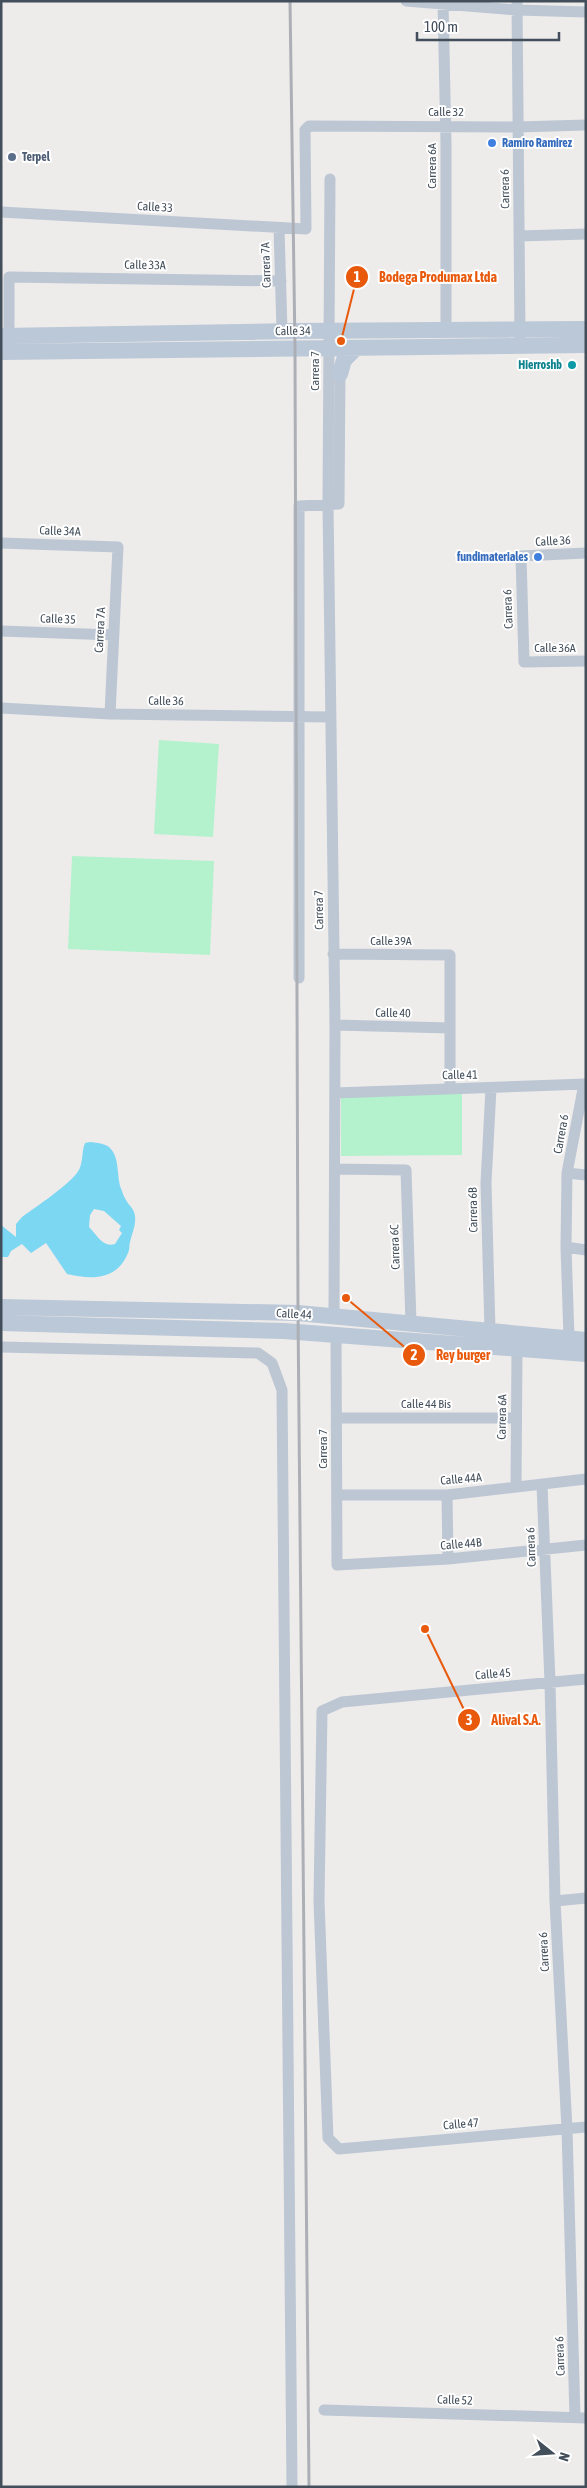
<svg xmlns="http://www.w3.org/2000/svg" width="587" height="2488" viewBox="0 0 587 2488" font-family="'Asap Condensed',sans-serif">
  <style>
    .green { fill: #b3f2cd }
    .water { fill: #7cd7f3; fill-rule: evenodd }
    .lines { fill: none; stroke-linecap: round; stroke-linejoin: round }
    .minor { stroke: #bcc7d3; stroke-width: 11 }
    .secondary { stroke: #bbc8d7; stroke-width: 16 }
    .rail { stroke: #acb0b6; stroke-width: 3 }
    .shop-dot { fill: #3f7fe0; stroke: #fff; stroke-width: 2 }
    .service-dot { fill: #5c6f8a; stroke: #fff; stroke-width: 2 }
    .culture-dot { fill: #0f9aa8; stroke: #fff; stroke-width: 2 }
    .labels { text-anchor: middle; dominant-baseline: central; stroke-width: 4; stroke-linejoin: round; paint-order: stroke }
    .street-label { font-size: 12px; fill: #424e5a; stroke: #fff }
    .shop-label { font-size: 12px; font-weight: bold; fill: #366cbe; stroke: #fff; text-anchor: start }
    .service-label { font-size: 12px; font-weight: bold; fill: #4e5e75; stroke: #fff; text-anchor: start }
    .culture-label { font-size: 12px; font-weight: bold; fill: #0d838f; stroke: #fff; text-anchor: end }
    .leader { fill: none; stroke: #e8590c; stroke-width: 2 }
    .callout-dot { fill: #e8590c; stroke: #fff; stroke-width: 2 }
    .mark-label { font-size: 15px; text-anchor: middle; font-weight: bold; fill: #fff }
    .callout-label { font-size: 14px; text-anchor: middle; font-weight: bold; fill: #e8590c; stroke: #fff; stroke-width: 4; stroke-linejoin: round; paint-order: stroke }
  </style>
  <rect width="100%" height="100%" fill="#eeebeb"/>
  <!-- green -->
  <path class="green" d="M 159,740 L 219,744 L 213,837 L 154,834 Z
    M 72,856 L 214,861 L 210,955 L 68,949 Z
    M 462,1093 L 462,1155 L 341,1156 L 341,1095 Z"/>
  <!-- water -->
  <path class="water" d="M 90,1142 C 97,1143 106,1143 111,1149 C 119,1158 117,1174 120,1186 C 122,1190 123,1196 126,1200 C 129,1206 134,1208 135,1216 C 136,1226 132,1233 130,1242 C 129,1245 130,1249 128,1253 C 117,1280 93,1280 67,1274 L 46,1243 L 31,1253 L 22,1244 L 11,1251 L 8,1257 L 1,1257 L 1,1225 L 16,1237 L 16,1224 L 22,1217 C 36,1207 67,1186 77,1173 C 84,1164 81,1152 85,1143 ZM 94,1209 L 104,1211 L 121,1226 L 119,1230 L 122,1233 L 115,1244 C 103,1248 97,1235 89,1227 L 90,1215 Z"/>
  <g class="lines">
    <!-- minor -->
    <path class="minor" d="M 406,1 L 517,10 L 586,12
      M 443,1 L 446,145 L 446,330
      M 517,1 L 520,337
      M 330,179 L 328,504 L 335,1025 L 334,1317
      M 1,212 L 306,229 L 305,130 L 309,126 L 518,127 L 586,125
      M 279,228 L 282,331
      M 519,236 L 586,234
      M 9,336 L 9,277 L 281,281
      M 1,543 L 118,547 L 110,714
      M 586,553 L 521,556 L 524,662 L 586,661
      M 1,631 L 114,635
      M 1,708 L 110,714 L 330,717
      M 333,954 L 450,955 L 450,1089
      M 299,978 L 299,506 L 339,504 L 340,367
      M 335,1025 L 450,1028
      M 335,1093 L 586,1084
      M 335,1169 L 406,1170 L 411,1323
      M 567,1173 L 586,1175
      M 566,1247 L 586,1250
      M 490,1331 L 486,1183 L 491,1088
      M 336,1334 L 337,1565 L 448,1559 L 586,1545
      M 569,1338 L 566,1247 L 567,1173 L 584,1084
      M 1,1347 L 258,1353 L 272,1363 L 282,1390 L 292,2487
      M 337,1418 L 516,1418
      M 542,1485 L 550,1682 L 555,1901 L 567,2129 L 575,2417
      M 516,1487 L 517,1348
      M 337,1495 L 447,1495 L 586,1479
      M 447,1495 L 448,1559
      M 586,1679 L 342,1702 L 322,1711 L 319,1901 L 328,2138 L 339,2149 L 586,2127
      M 555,1901 L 586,1898
      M 324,2410 L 586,2418"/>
    <!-- secondary -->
    <path class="secondary" d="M 1,336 L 294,331 L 586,329
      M 1,352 L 586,345
      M 340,374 L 344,360 L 355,349
      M 1,1307 L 298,1313 L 586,1340
      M 1,1323 L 284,1331 L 586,1354"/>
    <!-- rail -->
    <path class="rail" d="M 290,1 L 295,349 L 298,1313 L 309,2487"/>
  </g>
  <!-- markers -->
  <g class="shop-dot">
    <circle cx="492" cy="143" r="5"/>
    <circle cx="538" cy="557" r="5"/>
  </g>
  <circle class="service-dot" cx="12" cy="157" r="5"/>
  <circle class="culture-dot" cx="572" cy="365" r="5"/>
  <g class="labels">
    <!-- street labels -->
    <g class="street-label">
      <text x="446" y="112">Calle 32</text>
      <text transform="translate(432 166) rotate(-90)">Carrera 6A</text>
      <text transform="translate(505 189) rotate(-91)">Carrera 6</text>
      <text transform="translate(155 207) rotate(3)">Calle 33</text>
      <text transform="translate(145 265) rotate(1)">Calle 33A</text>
      <text transform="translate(266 265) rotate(-92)">Carrera 7A</text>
      <text transform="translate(293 331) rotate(-1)">Calle 34</text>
      <text transform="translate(315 371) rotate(-90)">Carrera 7</text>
      <text transform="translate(60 531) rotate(2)">Calle 34A</text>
      <text transform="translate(553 541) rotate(-3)">Calle 36</text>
      <text transform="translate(508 609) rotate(-92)">Carrera 6</text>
      <text transform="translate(58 619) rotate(2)">Calle 35</text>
      <text transform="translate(100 630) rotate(-87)">Carrera 7A</text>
      <text x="555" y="648">Calle 36A</text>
      <text transform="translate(166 701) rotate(1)">Calle 36</text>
      <text transform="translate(319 910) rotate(-91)">Carrera 7</text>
      <text x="391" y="941">Calle 39A</text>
      <text transform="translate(393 1013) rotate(1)">Calle 40</text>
      <text transform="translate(460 1075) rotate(-1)">Calle 41</text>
      <text transform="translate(561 1134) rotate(-80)">Carrera 6</text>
      <text transform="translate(473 1210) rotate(-91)">Carrera 6B</text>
      <text transform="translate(395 1247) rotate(-92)">Carrera 6C</text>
      <text transform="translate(294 1314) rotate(3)">Calle 44</text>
      <text x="426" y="1404">Calle 44 Bis</text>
      <text transform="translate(502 1417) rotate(-89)">Carrera 6A</text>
      <text transform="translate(323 1449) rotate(-90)">Carrera 7</text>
      <text transform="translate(461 1479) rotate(-5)">Calle 44A</text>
      <text transform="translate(461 1544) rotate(-5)">Calle 44B</text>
      <text transform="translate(531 1547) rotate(-92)">Carrera 6</text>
      <text transform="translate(493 1674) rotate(-5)">Calle 45</text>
      <text transform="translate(544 1952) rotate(-93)">Carrera 6</text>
      <text transform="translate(461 2124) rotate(-5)">Calle 47</text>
      <text transform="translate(560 2356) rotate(-92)">Carrera 6</text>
      <text transform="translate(455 2400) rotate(2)">Calle 52</text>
    </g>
    <!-- shop labels -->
    <g class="shop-label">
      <text x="502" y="143">Ramiro Ramirez</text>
      <text x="528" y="557" text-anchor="end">fundimateriales</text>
    </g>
    <!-- service labels -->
    <g class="service-label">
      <text x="22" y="157">Terpel</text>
    </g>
    <!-- culture labels -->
    <g class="culture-label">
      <text x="562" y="365">Hierroshb</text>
    </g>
  </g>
  <!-- callouts -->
  <path class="leader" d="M341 341L357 277M346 1298L414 1355M425 1629L469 1720"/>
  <g class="callout-dot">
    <circle cx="341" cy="341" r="5"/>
    <circle cx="346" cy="1298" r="5"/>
    <circle cx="425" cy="1629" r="5"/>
    <circle cx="357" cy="277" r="12"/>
    <circle cx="414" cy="1355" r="12"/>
    <circle cx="469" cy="1720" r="12"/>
  </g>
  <g class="mark-label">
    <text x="357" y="282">1</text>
    <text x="414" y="1360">2</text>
    <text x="469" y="1725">3</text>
  </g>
  <g class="callout-label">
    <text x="438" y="282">Bodega Produmax Ltda</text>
    <text x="463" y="1360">Rey burger</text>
    <text x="516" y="1725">Alival S.A.</text>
  </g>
  <!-- border -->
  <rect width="587" height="2488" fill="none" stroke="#424e5a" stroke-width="5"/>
  <!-- north arrow -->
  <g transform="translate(552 2453) rotate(107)" stroke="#ffffff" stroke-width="4" paint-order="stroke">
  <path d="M0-4L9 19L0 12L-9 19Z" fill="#424e5a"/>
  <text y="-8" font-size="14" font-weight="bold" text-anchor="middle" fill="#424e5a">N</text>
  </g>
  <!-- scale -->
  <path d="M417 32v8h142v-8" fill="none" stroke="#424e5a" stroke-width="2.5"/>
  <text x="424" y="32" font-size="15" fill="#424e5a" stroke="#ffffff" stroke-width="4" paint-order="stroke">100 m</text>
</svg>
